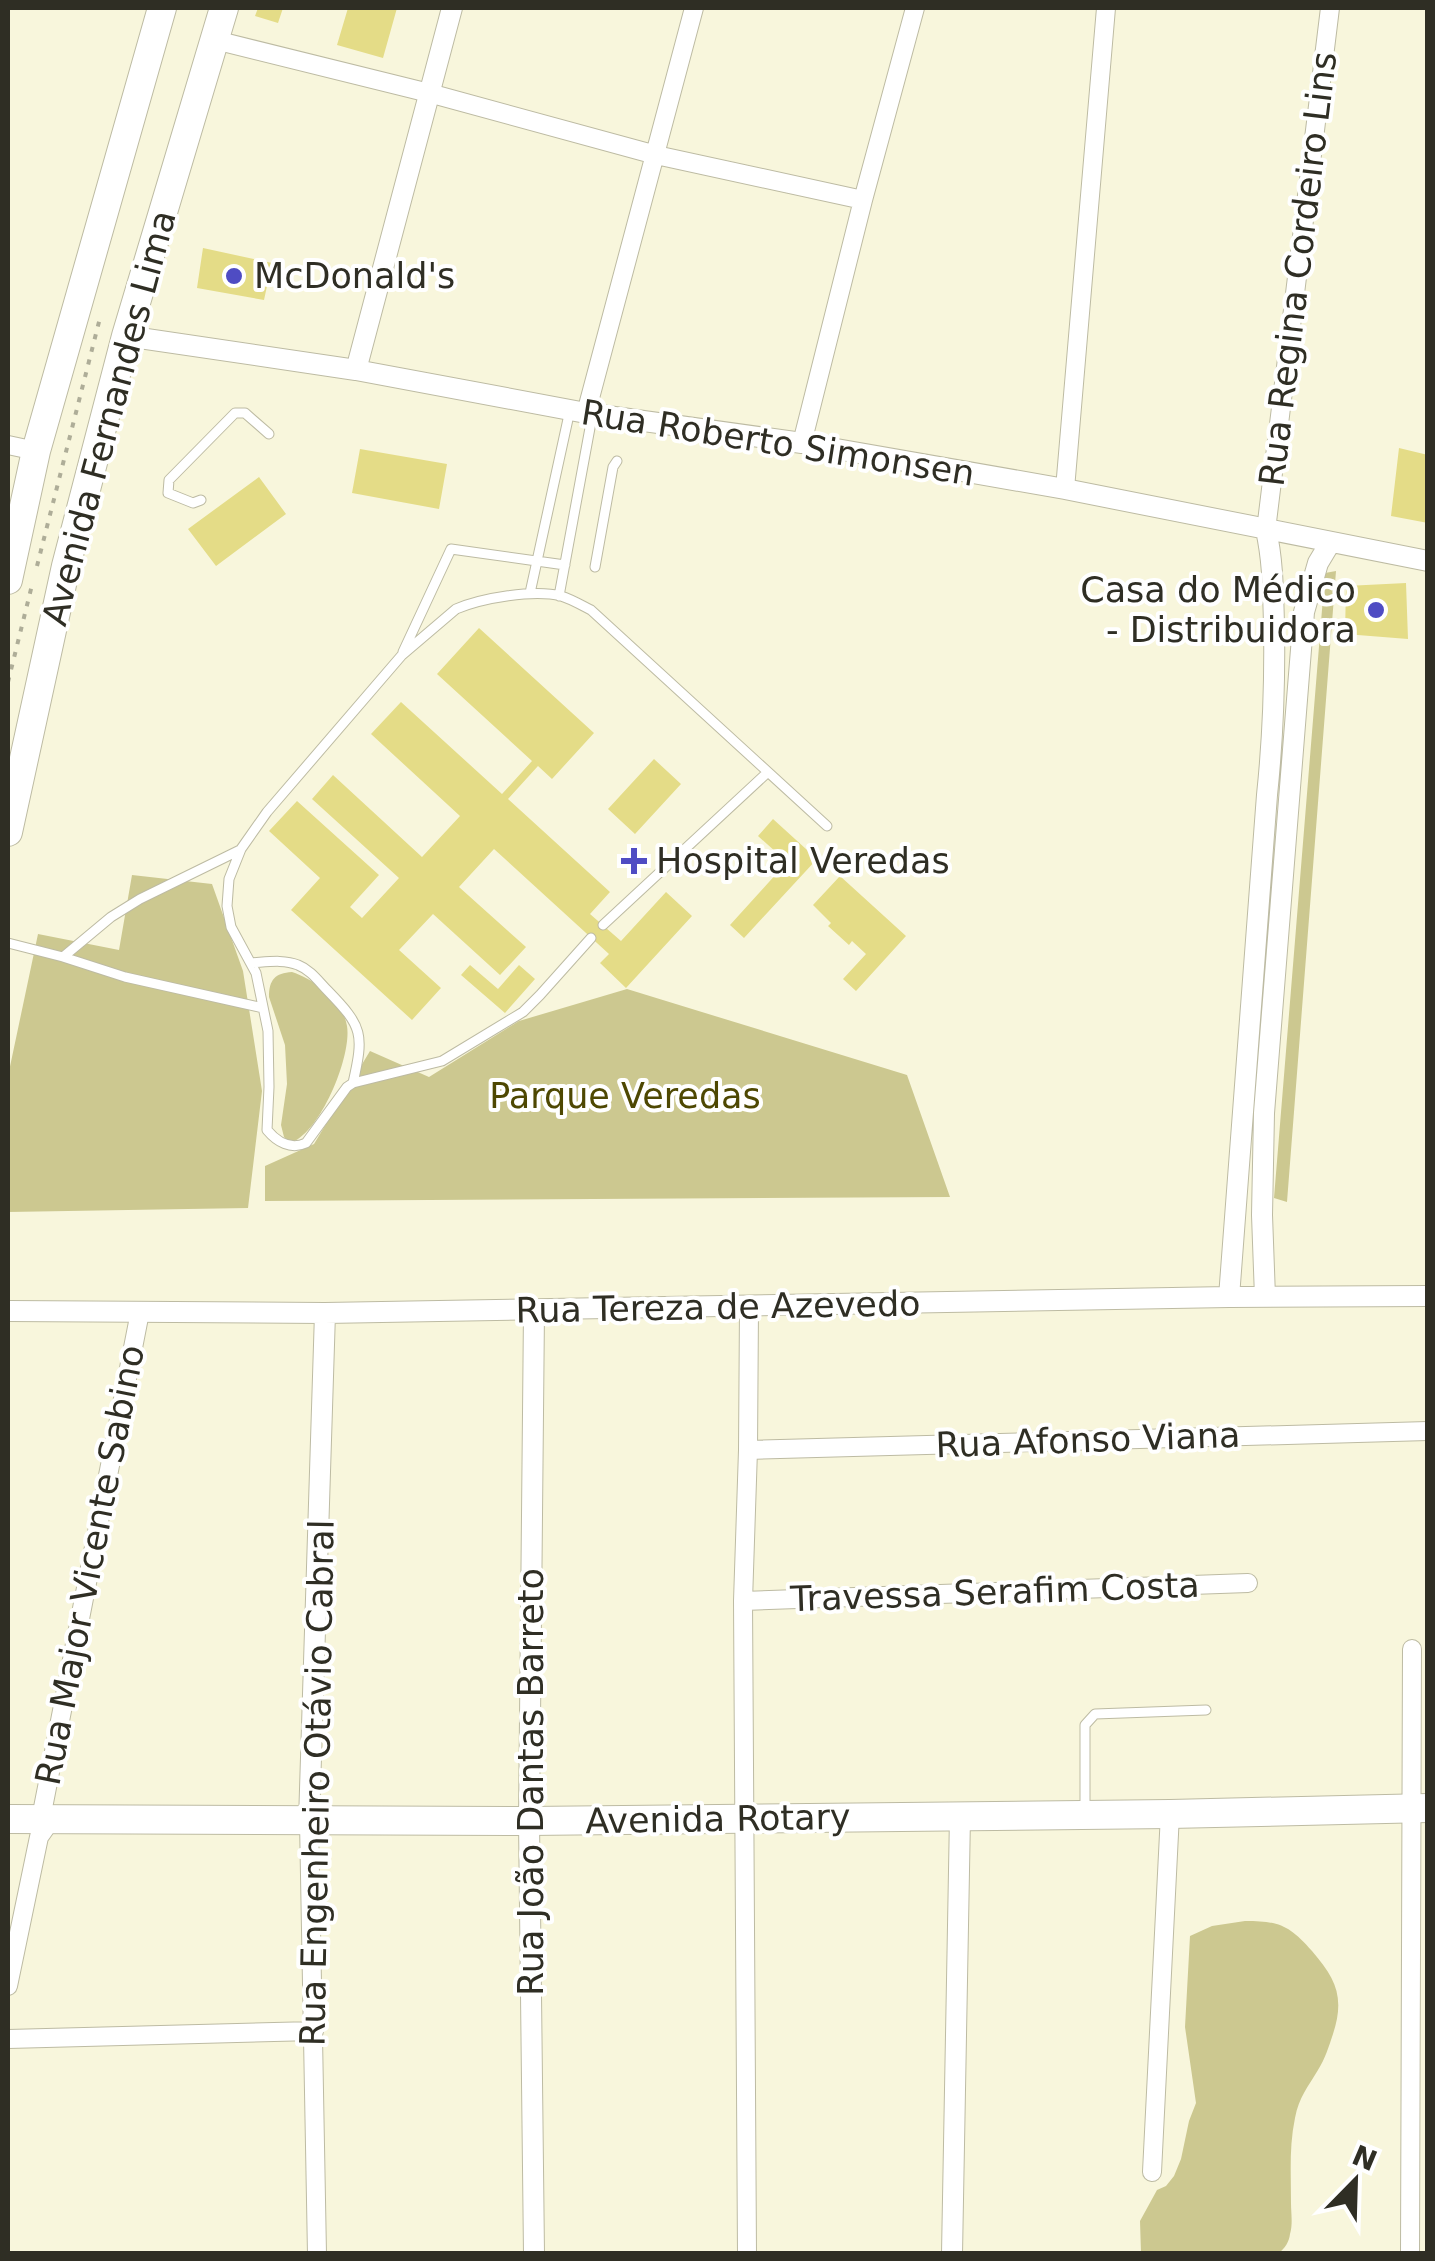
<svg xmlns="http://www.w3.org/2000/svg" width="1435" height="2261" viewBox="0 0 1435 2261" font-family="'DejaVu Sans',sans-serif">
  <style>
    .green { fill: #ccc890 }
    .building { fill: #e4dc87 }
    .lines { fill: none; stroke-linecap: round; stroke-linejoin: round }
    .service-casing { stroke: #bdbba3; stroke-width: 11 }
    .minor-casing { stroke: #bdbba3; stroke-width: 20 }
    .tertiary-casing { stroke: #bdbba3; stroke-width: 22 }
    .primary-casing { stroke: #bdbba3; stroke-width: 30 }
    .trunk-casing { stroke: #bdbba3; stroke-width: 30 }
    .path { stroke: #aead98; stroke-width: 4; stroke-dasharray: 5 8; stroke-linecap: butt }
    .service { stroke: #fff; stroke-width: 9 }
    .minor { stroke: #fff; stroke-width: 18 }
    .tertiary { stroke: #fff; stroke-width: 20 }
    .primary { stroke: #fff; stroke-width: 28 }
    .trunk { stroke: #fff; stroke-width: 28 }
    .poi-dot { fill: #4f4cc3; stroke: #fff; stroke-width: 4 }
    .labels { text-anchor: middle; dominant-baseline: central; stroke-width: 8; stroke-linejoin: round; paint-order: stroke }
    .street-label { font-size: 35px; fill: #2f2e24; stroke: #fff }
    .poi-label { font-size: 35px; fill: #2f2e24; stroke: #fff; text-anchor: start }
    .park-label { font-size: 35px; fill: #4e4802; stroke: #fff }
  </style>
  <rect width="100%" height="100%" fill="#f8f6dc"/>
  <!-- green -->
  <path class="green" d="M 1336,571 L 1287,1202 L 1274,1198 L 1325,573 Z
    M 132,875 L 212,884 L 243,971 L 262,1091 L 248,1208 L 8,1212 L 8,1076 L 38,934 L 119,950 Z
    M 292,972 C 314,979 343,1001 347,1026 C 352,1056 320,1134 290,1143 L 284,1137 L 281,1125 L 287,1084 L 285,1045 L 269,997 C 269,980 275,973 292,972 Z
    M 627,989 L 907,1075 L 950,1197 L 265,1201 L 265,1166 L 314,1144 L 370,1051 L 429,1077 L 519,1021 Z
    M 1245,1921 C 1279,1921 1289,1925 1312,1951 C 1336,1979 1345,1997 1333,2034 C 1329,2046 1325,2059 1318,2070 C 1308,2087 1299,2097 1295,2118 C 1289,2146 1291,2175 1291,2203 C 1291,2213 1293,2224 1290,2234 C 1289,2242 1285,2248 1279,2253 L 1141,2253 L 1140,2221 L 1157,2190 L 1166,2186 L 1174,2176 L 1181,2159 L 1189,2121 L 1196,2103 L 1185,2027 L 1190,1936 L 1212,1926 Z"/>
  <!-- building -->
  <path class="building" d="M 258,8 L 283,8 L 278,23 L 255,16 Z
    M 348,8 L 397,8 L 383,58 L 337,45 Z
    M 203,248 L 272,263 L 264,300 L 197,288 Z
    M 1399,448 L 1428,455 L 1428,523 L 1391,516 Z
    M 360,449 L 447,464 L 439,509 L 352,493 Z
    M 259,477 L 286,514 L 216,566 L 188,529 Z
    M 1406,583 L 1408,639 L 1345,634 L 1346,586 Z
    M 479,628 L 594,733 L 552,779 L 538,766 L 508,799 L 610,892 L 590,914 L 621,941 L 666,892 L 692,916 L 626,988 L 600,963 L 609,954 L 494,849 L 459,887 L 526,947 L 500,975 L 433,914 L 399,950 L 441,988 L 412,1020 L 291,910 L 320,878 L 269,831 L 297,801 L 379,875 L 350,907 L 362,918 L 399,878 L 312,799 L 333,775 L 422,857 L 460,816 L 371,734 L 401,702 L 502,794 L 532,761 L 437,674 Z
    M 654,759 L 681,784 L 635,834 L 608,809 Z
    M 773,819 L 817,859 L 744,938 L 730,925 L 787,862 L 758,836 Z
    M 840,876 L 906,936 L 856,991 L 843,979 L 866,954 L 852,941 L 849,945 L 828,926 L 831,923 L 813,905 Z
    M 470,965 L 498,989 L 519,965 L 535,979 L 505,1013 L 461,975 Z"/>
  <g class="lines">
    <defs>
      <path id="service" d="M 201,500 L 193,503 L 168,493 L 169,480 L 235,413 L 245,413 L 269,434
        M 595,567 L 613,467 L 617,461
        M 530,593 L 570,410
        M 559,596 L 592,417
        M 403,652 L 451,549 L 565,565
        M 603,925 L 768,772
        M 591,938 L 540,995 L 523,1012 L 442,1061 L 353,1083 L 347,1087 L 306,1143 C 291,1150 277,1142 267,1130 L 269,1087 L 268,1031 L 256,973 L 231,927 L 227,906 L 229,879 L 241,849 L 267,812 L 402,655 L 456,609 C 482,598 534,589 561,596 C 571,599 581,605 591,610 L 827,826
        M 8,943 L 63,957 L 125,977 L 263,1008
        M 63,957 L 111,917 L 140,899 L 240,850
        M 251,963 C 267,962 284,959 298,965 C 311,970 319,982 328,991 C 363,1027 364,1034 353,1083
        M 1085,1812 L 1085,1725 L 1095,1714 L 1206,1710"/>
      <path id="minor" d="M 215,40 L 429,93 L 656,155 L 863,200
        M 586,413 L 694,8
        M 802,443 L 863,200 L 915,8
        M 8,445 L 36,451
        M 1065,489 L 1106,8
        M 1266,530 L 1330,8
        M 748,1450 L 1428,1431
        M 743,1601 L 1248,1583
        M 41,1818 L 140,1312
        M 309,1821 L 317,2254
        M 8,1986 L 39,1837 L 46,1827 L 56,1818
        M 8,2039 L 314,2031
        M 1152,2172 L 1170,1814
        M 747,2254 L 743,1601 L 748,1450 L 749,1307
        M 1410,2254 L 1412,1649"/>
      <path id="tertiary" d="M 126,336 L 356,370 L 586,413 L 802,443 L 1065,489 L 1428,561
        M 356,370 L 452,8
        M 1229,1297 L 1267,795 C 1273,738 1275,681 1274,624 C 1273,592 1273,561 1266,530
        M 1265,1297 L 1262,1215 L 1264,1113 L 1304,612 L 1318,563 L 1330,543
        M 8,1311 L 325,1313 L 1229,1297 L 1428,1296
        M 309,1821 L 325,1313
        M 534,2254 L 529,1821 L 534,1311
        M 952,2254 L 960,1816"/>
      <path id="primary" d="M 8,1819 L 529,1821 L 1170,1814 L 1428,1808"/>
      <path id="trunk" d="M 8,580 L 36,451 L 162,8
        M 8,832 L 66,566 L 126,336 L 224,8"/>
    </defs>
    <!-- service casing -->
    <use href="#service" class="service-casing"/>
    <!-- minor casing -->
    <use href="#minor" class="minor-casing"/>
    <!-- tertiary casing -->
    <use href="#tertiary" class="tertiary-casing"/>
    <!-- primary casing -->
    <use href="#primary" class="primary-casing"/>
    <!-- trunk casing -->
    <use href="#trunk" class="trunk-casing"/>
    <!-- path -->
    <path class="path" d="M 37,566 L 101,314
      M 8,682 L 32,585"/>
    <!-- service -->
    <use href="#service" class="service"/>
    <!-- minor -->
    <use href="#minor" class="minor"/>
    <!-- tertiary -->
    <use href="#tertiary" class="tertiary"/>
    <!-- primary -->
    <use href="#primary" class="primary"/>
    <!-- trunk -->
    <use href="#trunk" class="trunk"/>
  </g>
  <!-- markers -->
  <g class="poi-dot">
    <circle cx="234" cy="276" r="10"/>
    <circle cx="1376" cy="610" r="10"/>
    <path d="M629 846h10v10h10v10h-10v10h-10v-10h-10v-10h10z"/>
  </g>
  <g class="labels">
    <!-- street labels -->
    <g class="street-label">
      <text transform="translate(1298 269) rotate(-83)">Rua Regina Cordeiro Lins</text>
      <text transform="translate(109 418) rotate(-75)">Avenida Fernandes Lima</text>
      <text transform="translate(778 443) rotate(9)">Rua Roberto Simonsen</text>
      <text transform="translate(718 1307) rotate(-1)">Rua Tereza de Azevedo</text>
      <text transform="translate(1088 1440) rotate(-2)">Rua Afonso Viana</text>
      <text transform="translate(90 1565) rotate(-79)">Rua Major Vicente Sabino</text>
      <text transform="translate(995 1592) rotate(-2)">Travessa Serafim Costa</text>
      <text transform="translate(531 1782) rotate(-90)">Rua João Dantas Barreto</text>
      <text transform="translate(317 1783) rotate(-89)">Rua Engenheiro Otávio Cabral</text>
      <text transform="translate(718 1819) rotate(-1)">Avenida Rotary</text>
    </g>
    <!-- poi labels -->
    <g class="poi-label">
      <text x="254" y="276">McDonald's</text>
      <text x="1356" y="590" text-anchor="end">Casa do Médico<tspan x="1356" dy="40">- Distribuidora</tspan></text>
      <text x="656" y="861">Hospital Veredas</text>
    </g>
    <!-- park labels -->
    <g class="park-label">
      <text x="625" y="1096">Parque Veredas</text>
    </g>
  </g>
  <!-- border -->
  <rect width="1435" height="2261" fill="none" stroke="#2f2e24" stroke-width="20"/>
  <!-- north arrow -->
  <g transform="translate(1355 2181) rotate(23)" stroke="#ffffff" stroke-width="8" paint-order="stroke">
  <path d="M0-8L18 38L0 25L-18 38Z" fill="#2f2e24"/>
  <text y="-15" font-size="28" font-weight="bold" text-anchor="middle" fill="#2f2e24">N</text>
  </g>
</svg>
